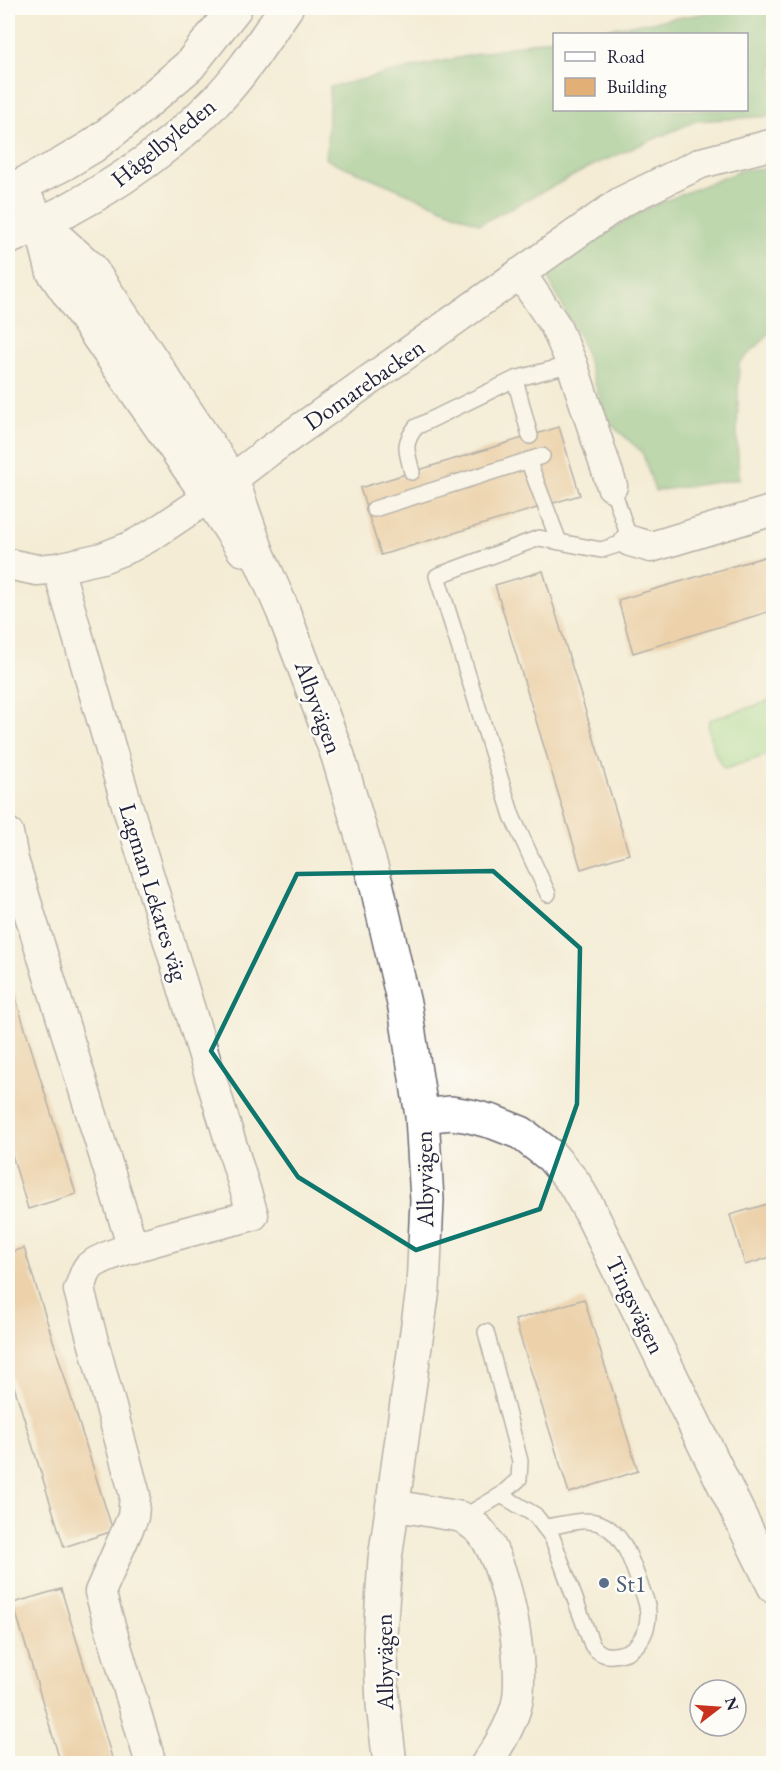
<svg xmlns="http://www.w3.org/2000/svg" width="781" height="1771" viewBox="0 0 781 1771" font-family="'EB Garamond',serif">
  <style>
    .green { fill: #9bdd93; stroke: #5e8067; stroke-width: 1.5 }
    .forest { fill: #7cbc7d; stroke: #4f6f5c; stroke-width: 1.5 }
    .building { fill: #e2b077 }
    .lines { fill: none; stroke-linecap: round; stroke-linejoin: round }
    .service-casing { stroke: #6c6971; stroke-width: 18 }
    .minor-casing { stroke: #6c6971; stroke-width: 33 }
    .tertiary-casing { stroke: #6c6971; stroke-width: 36 }
    .secondary-casing { stroke: #6c6971; stroke-width: 36 }
    .service { stroke: #fff; stroke-width: 15 }
    .minor { stroke: #fff; stroke-width: 30 }
    .tertiary { stroke: #fff; stroke-width: 33 }
    .secondary { stroke: #fff; stroke-width: 33 }
    .marked { fill: none; stroke: #0f766e; stroke-width: 4.5; stroke-linejoin: round }
    .service-dot { fill: #5c6f8a; stroke: #fdfcf7; stroke-width: 2 }
    .labels { text-anchor: middle; dominant-baseline: central; stroke-width: 5; stroke-linejoin: round; paint-order: stroke }
    .street-label { font-size: 24px; fill: #22223b; stroke: #fdfcf7 }
    .service-label { font-size: 24px; fill: #4e5e75; stroke: #fdfcf7; text-anchor: start }
  </style>
  <rect width="100%" height="100%" fill="#fdfcf7"/>
  <filter id="ink" filterUnits="userSpaceOnUse"><feTurbulence type="fractalNoise" baseFrequency=".0167" numOctaves="2"/><feDisplacementMap in="SourceGraphic" scale="12" xChannelSelector="R" yChannelSelector="G"/><feConvolveMatrix kernelMatrix="1 2 1 2 8 2 1 2 1" color-interpolation-filters="sRGB"/></filter>
  <filter id="wash" filterUnits="userSpaceOnUse"><feTurbulence type="fractalNoise" baseFrequency=".008" numOctaves="4" result="noise"/><feDisplacementMap in="SourceGraphic" scale="24" xChannelSelector="R" yChannelSelector="G"/><feGaussianBlur stdDeviation="1.35" result="paint"/><feColorMatrix in="noise" values="0 0 0 0 0 0 0 0 0 0 0 0 0 0 0 0 0 1.4 0 .05"/><feComposite in="paint" operator="in"/></filter>
  <g filter="url(#wash)">
    <rect width="100%" height="100%" fill="#f4ecd6"/>
    <!-- green -->
    <path class="green" d="M 773,700 L 773,753 L 725,769 C 716,760 706,732 709,720 Z"/>
    <!-- forest -->
    <path class="forest" d="M 738,8 L 773,8 L 773,116 L 696,121 L 596,164 L 480,224 L 326,159 L 330,87 L 419,66 L 554,38 L 554,110 L 746,110 L 746,34 L 574,34 Z
      M 773,168 L 773,331 L 739,363 L 737,437 L 739,479 L 655,491 L 642,452 L 607,421 L 582,343 L 543,269 L 650,207 L 742,170 Z"/>
    <g id="blocks">
      <!-- building -->
      <path class="building" d="M 559,427 L 580,495 L 381,555 L 360,488 Z
        M 774,554 L 774,610 L 633,653 L 618,600 Z
        M 543,571 L 629,854 L 581,869 L 495,585 Z
        M 8,973 L 76,1194 L 28,1209 L 8,1141 Z
        M 774,1202 L 774,1256 L 745,1265 L 730,1215 Z
        M 24,1248 L 113,1531 L 64,1547 L 8,1367 L 8,1253 Z
        M 584,1299 L 638,1471 L 569,1493 L 515,1320 Z
        M 61,1589 L 114,1764 L 61,1764 L 13,1603 Z"/>
    </g>
  </g>
  <g filter="url(#ink)">
    <use href="#blocks" fill-opacity="0" stroke="#6c6971" stroke-width="1.5"/>
    <g class="lines">
      <defs>
        <path id="service" d="M 515,379 L 530,436
          M 528,460 L 559,542
          M 412,472 C 407,451 402,445 416,427 L 515,379 L 572,364
          M 374,509 L 542,456
          M 548,894 L 512,816 L 437,576 L 539,538 L 601,550 L 630,541 L 612,486
          M 501,1495 L 535,1515 L 552,1537 L 592,1645 C 600,1655 607,1657 620,1654 C 637,1651 647,1634 648,1617 C 649,1605 643,1593 639,1582 C 631,1560 623,1532 599,1523 C 583,1517 561,1526 544,1527
          M 462,1518 L 501,1495 L 519,1479 L 520,1461 L 486,1332"/>
        <path id="minor" d="M 520,273 L 555,325 L 572,364 L 612,486
          M 630,541 L 651,547 L 774,510
          M 8,564 L 37,570 L 58,568 L 102,558 L 130,547 L 152,535 L 209,497 L 269,451 L 621,202 L 701,163 L 774,144
          M 58,568 L 127,805 L 253,1215 C 224,1223 103,1250 88,1268 C 84,1274 82,1284 79,1290 L 135,1495 L 133,1517 L 100,1592 L 151,1764
          M 8,833 L 13,860 L 133,1248
          M 393,1505 C 408,1508 423,1510 438,1513 C 445,1514 454,1515 461,1517 C 466,1519 471,1524 476,1527 C 506,1551 527,1670 516,1707 C 510,1727 498,1747 486,1764"/>
        <path id="tertiary" d="M 19,187 L 41,224 L 53,271 L 209,497 L 243,549
          M 41,224 L 90,268 L 232,480 L 258,554 L 283,611 L 338,756 L 377,887 L 405,1008 L 422,1116 L 427,1200 L 423,1289 L 385,1559 L 380,1636 L 383,1705 L 390,1764
          M 422,1116 L 451,1113 L 470,1116 L 493,1122 L 521,1133 L 552,1157 L 574,1183 L 590,1211 L 774,1586"/>
        <path id="secondary" d="M 8,192 L 63,164 L 93,146 L 120,125 L 189,66 L 235,8
          M 8,238 C 86,206 158,160 217,100 C 244,72 264,39 286,8"/>
      </defs>
      <!-- service casing -->
      <use href="#service" class="service-casing"/>
      <!-- minor casing -->
      <use href="#minor" class="minor-casing"/>
      <!-- tertiary casing -->
      <use href="#tertiary" class="tertiary-casing"/>
      <!-- secondary casing -->
      <use href="#secondary" class="secondary-casing"/>
      <!-- service -->
      <use href="#service" class="service"/>
      <!-- minor -->
      <use href="#minor" class="minor"/>
      <!-- tertiary -->
      <use href="#tertiary" class="tertiary"/>
      <!-- secondary -->
      <use href="#secondary" class="secondary"/>
    </g>
  </g>
  <!-- marked area -->
  <path d="M0 0H781V1771H0ZM 493,871 L 580,948 L 577,1104 L 540,1209 L 416,1250 L 298,1177 L 211,1051 L 297,874 Z" fill="#f4ecd6" fill-opacity=".55" fill-rule="evenodd"/>
  <path class="marked" d="M 493,871 L 580,948 L 577,1104 L 540,1209 L 416,1250 L 298,1177 L 211,1051 L 297,874 Z"/>
  <!-- markers -->
  <circle class="service-dot" cx="604" cy="1583" r="6"/>
  <g class="labels">
    <!-- street labels -->
    <g class="street-label">
      <text transform="translate(163 142) rotate(-39)">Hågelbyleden</text>
      <text transform="translate(364 384) rotate(-35)">Domarebacken</text>
      <text transform="translate(319 707) rotate(70)">Albyvägen</text>
      <text transform="translate(154 892) rotate(73)">Lagman Lekares väg</text>
      <text transform="translate(424 1179) rotate(-91)">Albyvägen</text>
      <text transform="translate(636 1305) rotate(64)">Tingsvägen</text>
      <text transform="translate(384 1662) rotate(-91)">Albyvägen</text>
    </g>
    <!-- service labels -->
    <g class="service-label">
      <text x="616" y="1583">St1</text>
    </g>
  </g>
  <!-- margin -->
  <rect width="781" height="1771" fill="none" stroke="#fdfcf7" stroke-width="30"/>
  <!-- legend -->
  <rect x="553" y="33" width="195" height="78" fill="#fdfcf7" stroke="#a5a5ac" stroke-width="1.5"/>
  <rect x="565" y="52" width="30" height="9" fill="#ffffff" stroke="#a5a5ac" stroke-width="1.5"/>
  <text x="607" y="63" font-size="18" fill="#22223b">Road</text>
  <rect x="565" y="78" width="30" height="18" fill="#e2b077" stroke="#a5a5ac" stroke-width="1.5"/>
  <text x="607" y="93" font-size="18" fill="#22223b">Building</text>
  <!-- north arrow -->
  <g transform="translate(718 1708) rotate(73)"><circle r="28" fill="#fdfcf7" stroke="#a5a5ac" stroke-width="1.5"/>
  <path d="M0-4.5L10 22L0 15L-10 22Z" fill="#c8321e"/>
  <text y="-9" font-size="16" font-weight="bold" text-anchor="middle" fill="#22223b">N</text>
  </g>
</svg>
